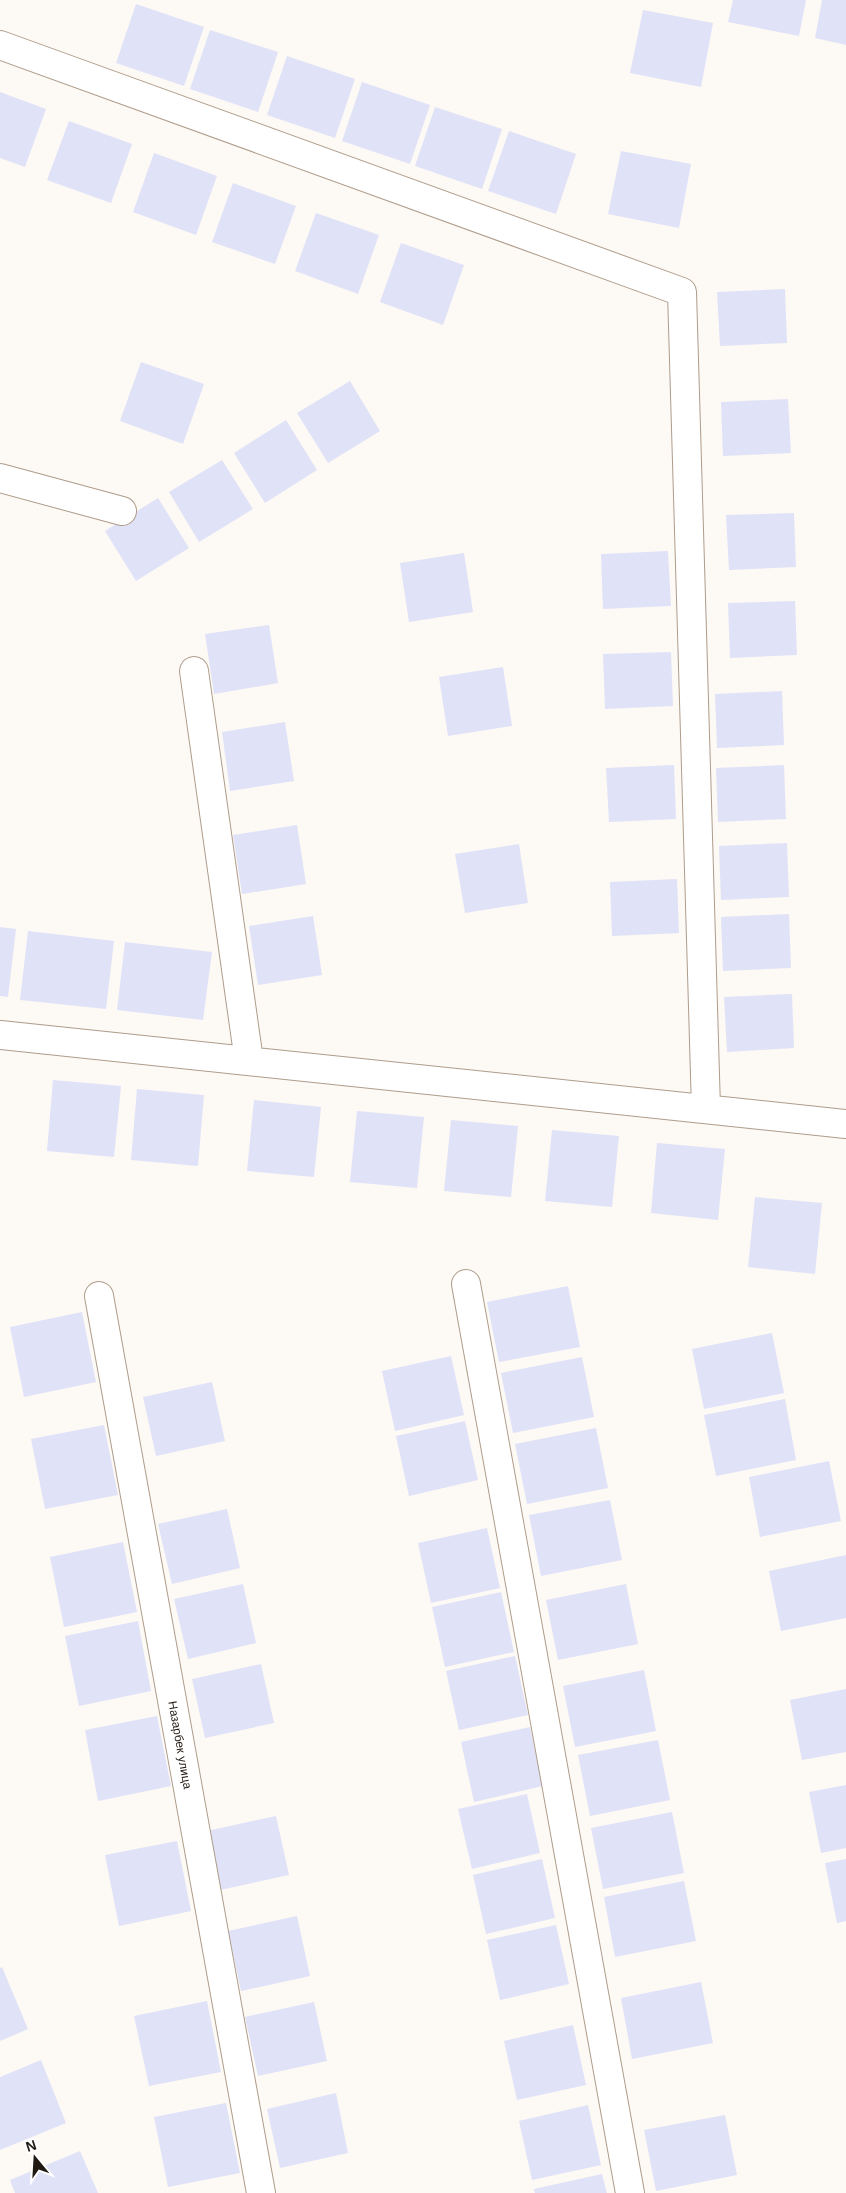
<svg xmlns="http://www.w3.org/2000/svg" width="846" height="2193" viewBox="0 0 846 2193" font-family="Helvetica,sans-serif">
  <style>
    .building { fill: #e0e2f8 }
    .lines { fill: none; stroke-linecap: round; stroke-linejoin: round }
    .minor-casing { stroke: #ae9c8a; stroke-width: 30 }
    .minor { stroke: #fff; stroke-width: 28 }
    .labels { text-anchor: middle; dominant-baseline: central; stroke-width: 5; stroke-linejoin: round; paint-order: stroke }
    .street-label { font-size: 12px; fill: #201912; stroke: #fff }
  </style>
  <rect width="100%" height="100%" fill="#fdf9f5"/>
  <!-- building -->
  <path class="building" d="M 733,0 L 806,0 L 799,36 L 728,22 Z
    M 822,0 L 846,0 L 846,45 L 815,38 Z
    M 136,4 L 204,27 L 184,86 L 116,63 Z
    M 643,10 L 713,23 L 701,87 L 630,73 Z
    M 210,30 L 278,52 L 258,112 L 190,89 Z
    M 287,56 L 355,79 L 335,138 L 267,115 Z
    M 362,82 L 430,105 L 410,164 L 342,141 Z
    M 0,92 L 46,109 L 25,167 L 0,158 Z
    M 435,107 L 502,129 L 482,189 L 415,166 Z
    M 69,121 L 132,144 L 111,203 L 47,180 Z
    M 509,131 L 576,154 L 556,214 L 488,191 Z
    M 621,151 L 691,164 L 679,228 L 608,214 Z
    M 154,153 L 217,176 L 196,235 L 133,212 Z
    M 233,183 L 296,206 L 275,264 L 212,242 Z
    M 316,213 L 379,235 L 358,294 L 295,271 Z
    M 401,243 L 464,265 L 443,325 L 380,302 Z
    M 785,289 L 787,343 L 720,346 L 717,292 Z
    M 141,362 L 204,384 L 183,444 L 120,421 Z
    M 350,381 L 380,431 L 328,463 L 297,413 Z
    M 788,399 L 791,453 L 723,456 L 721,402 Z
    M 286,420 L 317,470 L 265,503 L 234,453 Z
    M 222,460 L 253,509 L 199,542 L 169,492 Z
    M 158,498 L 189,548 L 136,581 L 105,531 Z
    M 794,513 L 796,567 L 729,570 L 726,515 Z
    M 668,551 L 671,606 L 603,609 L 601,554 Z
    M 464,553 L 473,612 L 409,622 L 400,563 Z
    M 795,601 L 797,655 L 730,658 L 728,603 Z
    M 269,625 L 278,683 L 214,694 L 205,634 Z
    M 671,652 L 673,706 L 605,709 L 603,654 Z
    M 503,667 L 512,726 L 448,736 L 439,677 Z
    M 782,691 L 784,745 L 717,748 L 715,694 Z
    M 285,722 L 294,781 L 230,791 L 222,732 Z
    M 674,765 L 676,819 L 609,822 L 606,768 Z
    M 784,765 L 786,819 L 718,822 L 716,768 Z
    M 297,825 L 306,884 L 242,894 L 233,835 Z
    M 787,843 L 789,897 L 721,900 L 719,846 Z
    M 519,844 L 528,903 L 465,913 L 455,854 Z
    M 677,879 L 679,933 L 612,936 L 610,882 Z
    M 789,914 L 791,968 L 723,971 L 721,917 Z
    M 313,916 L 322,975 L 258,985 L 249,926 Z
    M 0,927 L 16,929 L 8,997 L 0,996 Z
    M 28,931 L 114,941 L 106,1009 L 20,1000 Z
    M 125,942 L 212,952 L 203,1020 L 117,1010 Z
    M 792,994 L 794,1048 L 727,1052 L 724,997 Z
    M 53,1080 L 121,1086 L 114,1157 L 47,1151 Z
    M 137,1089 L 204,1095 L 198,1166 L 131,1160 Z
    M 254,1100 L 321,1107 L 314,1177 L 247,1171 Z
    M 357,1111 L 424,1117 L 417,1188 L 350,1182 Z
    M 451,1120 L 518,1126 L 511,1197 L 444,1191 Z
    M 552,1130 L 619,1136 L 612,1207 L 545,1201 Z
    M 657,1143 L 725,1149 L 718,1220 L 651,1213 Z
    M 755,1197 L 822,1203 L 815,1274 L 748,1267 Z
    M 568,1286 L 580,1347 L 499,1362 L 487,1302 Z
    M 82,1312 L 96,1382 L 24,1397 L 10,1327 Z
    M 772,1333 L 784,1393 L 704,1409 L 692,1349 Z
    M 451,1356 L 464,1415 L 395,1431 L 382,1371 Z
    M 582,1357 L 594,1417 L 513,1433 L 501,1373 Z
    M 212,1382 L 225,1441 L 156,1456 L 143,1397 Z
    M 785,1399 L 796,1460 L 716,1476 L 704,1415 Z
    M 465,1421 L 478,1480 L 409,1496 L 396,1436 Z
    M 104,1425 L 118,1495 L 45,1509 L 31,1439 Z
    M 596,1428 L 608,1488 L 527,1504 L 515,1444 Z
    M 829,1461 L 841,1521 L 760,1537 L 749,1477 Z
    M 610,1500 L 622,1560 L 541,1576 L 529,1515 Z
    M 227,1509 L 240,1568 L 172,1584 L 158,1524 Z
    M 487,1528 L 500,1588 L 431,1603 L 418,1543 Z
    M 123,1542 L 137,1612 L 64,1627 L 50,1557 Z
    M 846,1555 L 846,1618 L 781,1631 L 769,1571 Z
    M 243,1584 L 256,1643 L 188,1659 L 174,1599 Z
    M 626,1584 L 638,1644 L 558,1660 L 546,1600 Z
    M 501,1592 L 514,1652 L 445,1667 L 432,1607 Z
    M 138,1621 L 151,1691 L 79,1706 L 65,1636 Z
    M 515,1656 L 528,1715 L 459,1730 L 446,1671 Z
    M 261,1664 L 274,1723 L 205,1738 L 192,1679 Z
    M 644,1670 L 656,1731 L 575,1747 L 563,1686 Z
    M 846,1689 L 846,1752 L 802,1760 L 790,1700 Z
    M 157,1716 L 171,1786 L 98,1801 L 85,1730 Z
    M 530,1727 L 543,1786 L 474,1802 L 461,1742 Z
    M 658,1740 L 670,1800 L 590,1816 L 578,1755 Z
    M 846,1785 L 846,1848 L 821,1853 L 809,1792 Z
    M 527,1794 L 540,1853 L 472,1869 L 458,1809 Z
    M 672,1812 L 684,1873 L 603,1889 L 591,1828 Z
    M 276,1816 L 289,1875 L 220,1890 L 207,1831 Z
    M 177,1841 L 191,1911 L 119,1926 L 105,1855 Z
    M 542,1859 L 555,1918 L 486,1934 L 473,1875 Z
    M 846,1859 L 846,1921 L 837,1923 L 825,1863 Z
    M 684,1881 L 696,1941 L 615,1957 L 604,1897 Z
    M 297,1916 L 310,1976 L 241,1991 L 228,1931 Z
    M 556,1925 L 569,1984 L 500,2000 L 487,1940 Z
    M 2,1967 L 28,2029 L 0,2041 L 0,1968 Z
    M 701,1982 L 713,2043 L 632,2059 L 621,1998 Z
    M 207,2001 L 221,2072 L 149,2086 L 134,2016 Z
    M 314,2002 L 327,2061 L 258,2076 L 245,2017 Z
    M 573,2025 L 586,2085 L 517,2100 L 504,2041 Z
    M 41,2060 L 66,2123 L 0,2150 L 0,2077 Z
    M 336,2093 L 348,2153 L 280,2168 L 267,2109 Z
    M 226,2103 L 240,2173 L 168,2187 L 154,2117 Z
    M 588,2105 L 601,2165 L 532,2180 L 519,2121 Z
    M 725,2115 L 737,2175 L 656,2191 L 644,2130 Z
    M 80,2151 L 98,2193 L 15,2193 L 10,2180 Z
    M 602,2174 L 607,2193 L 535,2193 L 534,2189 Z"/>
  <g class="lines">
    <defs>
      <path id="minor" d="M 0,45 L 682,292 L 706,1109
        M 0,478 L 122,511
        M 194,671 L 249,1061
        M 0,1035 L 846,1124
        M 466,1284 L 630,2193
        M 99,1296 L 261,2193"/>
    </defs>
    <!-- minor casing -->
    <use href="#minor" class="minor-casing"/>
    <!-- minor -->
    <use href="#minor" class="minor"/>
  </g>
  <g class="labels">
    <!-- street labels -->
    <g class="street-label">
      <text transform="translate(180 1745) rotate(80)">Назарбек улица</text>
    </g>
  </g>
  <!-- north arrow -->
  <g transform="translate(35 2158) rotate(342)" stroke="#ffffff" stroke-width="4" paint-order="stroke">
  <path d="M0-4L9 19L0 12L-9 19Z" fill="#201912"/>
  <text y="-8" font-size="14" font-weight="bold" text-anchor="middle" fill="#201912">N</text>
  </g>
</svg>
